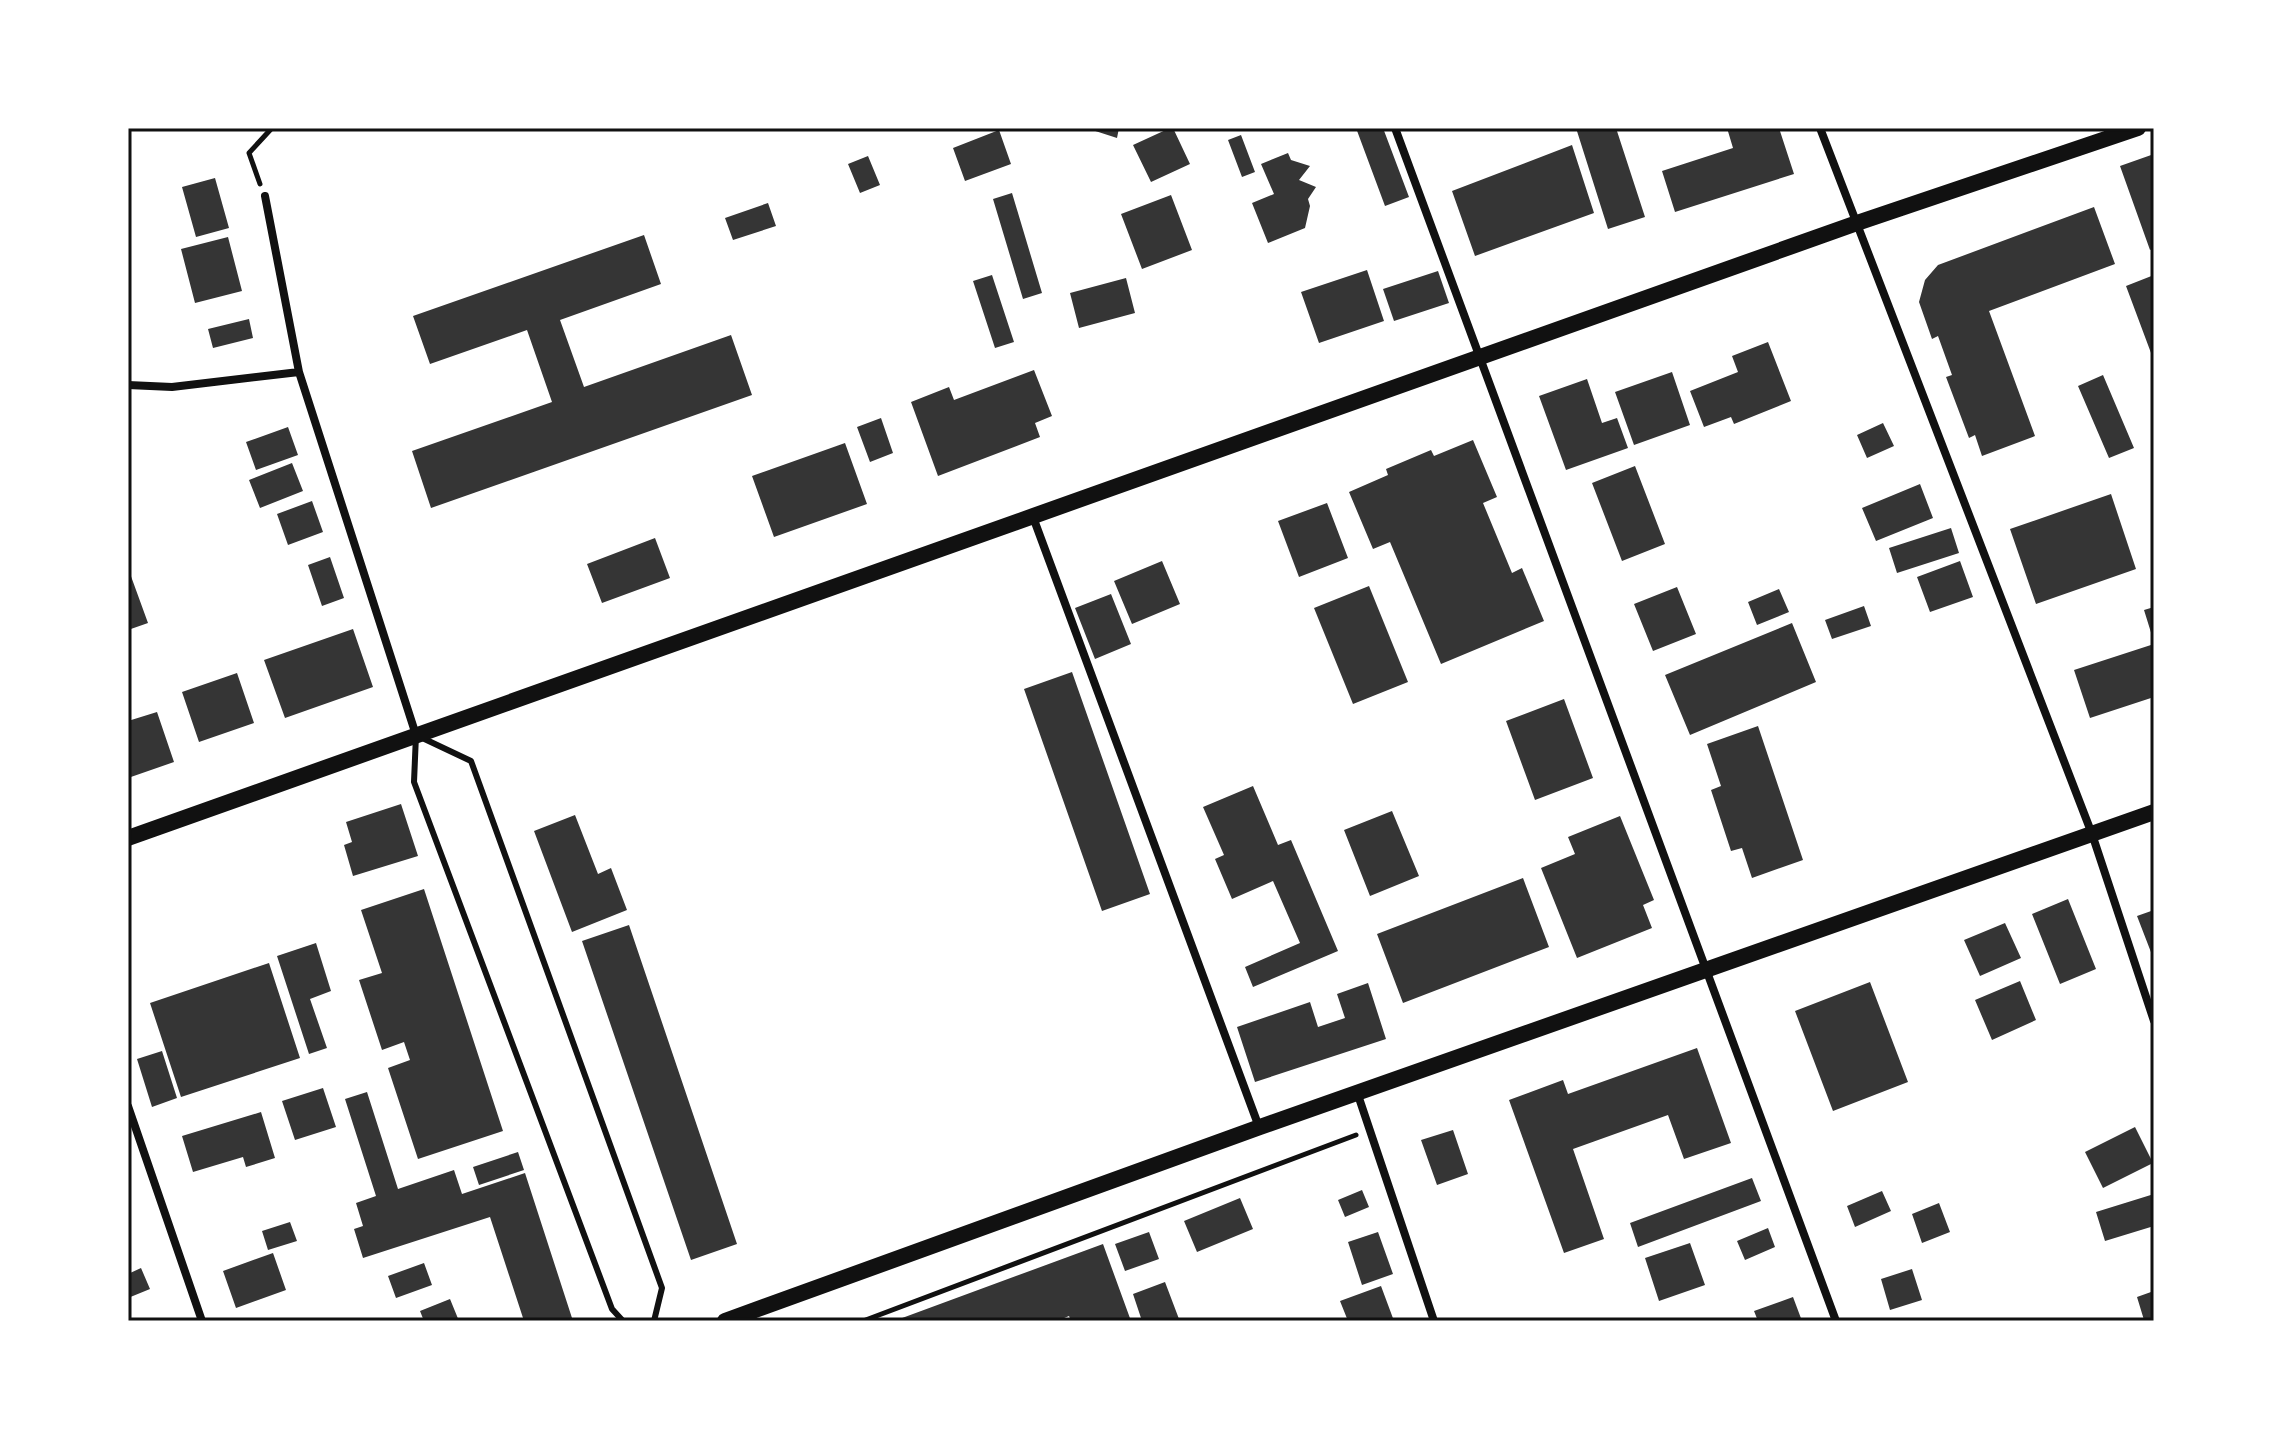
<svg xmlns="http://www.w3.org/2000/svg" width="2282" height="1449" viewBox="0 0 2282 1449" font-family="'Noto Serif',serif">
  <style>
    .building { fill: #353535 }
    .lines { fill: none; stroke-linecap: round; stroke-linejoin: round }
    .path { stroke: #111; stroke-width: 5 }
    .service { stroke: #111; stroke-width: 6 }
    .minor { stroke: #111; stroke-width: 8 }
    .secondary { stroke: #111; stroke-width: 16 }
    .neatline { fill: none; stroke: #111; stroke-width: 3 }
  </style>
  <rect width="100%" height="100%" fill="#fff"/>
  <!-- building -->
  <path class="building" d="M 1086,128 L 1119,128 L 1117,138 Z
    M 1170,128 L 1173,128 L 1190,164 L 1151,182 L 1133,145 Z
    M 1356,128 L 1383,128 L 1409,197 L 1385,206 Z
    M 1576,128 L 1616,128 L 1645,217 L 1608,229 Z
    M 1727,128 L 1779,128 L 1794,174 L 1675,212 L 1662,171 L 1733,148 Z
    M 999,130 L 1011,164 L 965,181 L 953,148 Z
    M 1241,135 L 1255,172 L 1242,177 L 1228,140 Z
    M 1572,145 L 1594,213 L 1475,256 L 1452,191 Z
    M 1288,153 L 1291,160 L 1310,166 L 1299,180 L 1316,187 L 1308,199 L 1310,206 L 1305,228 L 1268,243 L 1252,203 L 1274,194 L 1261,164 Z
    M 2154,154 L 2154,248 L 2150,250 L 2120,166 Z
    M 868,156 L 880,185 L 860,193 L 848,164 Z
    M 215,178 L 229,228 L 196,237 L 182,187 Z
    M 1012,193 L 1042,293 L 1023,299 L 993,199 Z
    M 1171,195 L 1192,250 L 1142,269 L 1121,214 Z
    M 768,203 L 776,226 L 733,240 L 725,218 Z
    M 2094,207 L 2115,264 L 1989,311 L 2035,436 L 1982,456 L 1975,435 L 1969,438 L 1946,377 L 1952,375 L 1938,336 L 1932,339 L 1919,302 L 1925,280 L 1938,265 Z
    M 644,235 L 661,284 L 560,320 L 584,387 L 731,335 L 752,395 L 431,508 L 412,451 L 552,402 L 527,330 L 430,364 L 413,316 Z
    M 228,237 L 242,291 L 195,303 L 181,249 Z
    M 1367,270 L 1384,321 L 1319,343 L 1301,292 Z
    M 1438,271 L 1449,303 L 1394,321 L 1383,289 Z
    M 992,275 L 1014,342 L 995,348 L 973,281 Z
    M 2154,275 L 2154,361 L 2126,286 Z
    M 1126,278 L 1135,313 L 1079,328 L 1070,293 Z
    M 249,319 L 253,338 L 213,348 L 208,329 Z
    M 1768,342 L 1791,401 L 1734,424 L 1731,417 L 1704,427 L 1690,391 L 1738,372 L 1732,356 Z
    M 1034,370 L 1052,416 L 1035,423 L 1040,437 L 938,476 L 911,402 L 949,387 L 954,400 Z
    M 1672,372 L 1690,425 L 1634,445 L 1615,392 Z
    M 2103,375 L 2134,448 L 2109,458 L 2078,386 Z
    M 1587,379 L 1602,423 L 1617,418 L 1628,448 L 1566,470 L 1539,396 Z
    M 881,418 L 893,453 L 870,462 L 857,427 Z
    M 1883,423 L 1894,446 L 1867,458 L 1857,435 Z
    M 288,427 L 298,455 L 256,470 L 246,442 Z
    M 1473,440 L 1497,497 L 1483,503 L 1512,573 L 1522,568 L 1544,621 L 1441,664 L 1390,542 L 1373,549 L 1349,492 L 1388,475 L 1386,469 L 1431,450 L 1434,456 Z
    M 845,443 L 867,504 L 774,537 L 752,476 Z
    M 292,463 L 303,491 L 260,508 L 249,480 Z
    M 1635,466 L 1665,544 L 1622,561 L 1592,483 Z
    M 1920,484 L 1933,518 L 1876,541 L 1862,508 Z
    M 2111,494 L 2136,569 L 2036,604 L 2010,529 Z
    M 312,501 L 323,532 L 288,545 L 277,514 Z
    M 1327,503 L 1348,558 L 1299,577 L 1278,521 Z
    M 1951,528 L 1959,553 L 1897,573 L 1889,548 Z
    M 655,538 L 670,578 L 602,603 L 587,564 Z
    M 330,557 L 344,598 L 322,606 L 308,565 Z
    M 1162,561 L 1180,604 L 1132,624 L 1114,581 Z
    M 1960,561 L 1973,597 L 1930,612 L 1917,577 Z
    M 128,568 L 148,623 L 128,630 Z
    M 1369,586 L 1408,682 L 1353,704 L 1314,608 Z
    M 1677,587 L 1696,634 L 1653,651 L 1634,604 Z
    M 1779,589 L 1789,612 L 1757,625 L 1748,602 Z
    M 1111,594 L 1131,644 L 1095,659 L 1075,608 Z
    M 1864,606 L 1871,626 L 1832,639 L 1825,620 Z
    M 2154,607 L 2154,639 L 2153,639 L 2144,610 Z
    M 1792,623 L 1816,682 L 1690,735 L 1665,675 Z
    M 353,629 L 373,687 L 285,718 L 264,660 Z
    M 2154,644 L 2154,697 L 2090,718 L 2074,670 Z
    M 1072,672 L 1150,894 L 1102,911 L 1024,689 Z
    M 237,673 L 254,723 L 199,742 L 182,692 Z
    M 1564,699 L 1593,778 L 1535,800 L 1506,721 Z
    M 157,712 L 174,762 L 128,778 L 128,721 Z
    M 1758,726 L 1803,860 L 1752,878 L 1742,848 L 1731,851 L 1711,790 L 1721,786 L 1707,744 Z
    M 1253,786 L 1278,845 L 1291,840 L 1338,951 L 1253,987 L 1245,967 L 1300,943 L 1273,881 L 1232,899 L 1215,859 L 1224,855 L 1203,807 Z
    M 401,804 L 418,856 L 353,876 L 344,845 L 352,842 L 346,822 Z
    M 1392,811 L 1419,876 L 1370,896 L 1344,830 Z
    M 575,815 L 598,874 L 611,868 L 627,910 L 572,932 L 534,831 Z
    M 1620,816 L 1654,900 L 1643,905 L 1652,928 L 1577,958 L 1541,868 L 1575,854 L 1568,837 Z
    M 1523,878 L 1549,947 L 1403,1003 L 1377,934 Z
    M 424,889 L 503,1131 L 418,1159 L 388,1068 L 410,1060 L 404,1042 L 382,1050 L 359,980 L 382,973 L 361,910 Z
    M 2068,899 L 2096,969 L 2060,984 L 2032,914 Z
    M 2154,910 L 2154,960 L 2137,916 Z
    M 2005,923 L 2021,958 L 1980,976 L 1964,940 Z
    M 629,925 L 737,1244 L 691,1260 L 582,941 Z
    M 316,943 L 331,991 L 310,999 L 327,1048 L 309,1054 L 277,956 Z
    M 269,963 L 300,1058 L 181,1097 L 150,1003 Z
    M 2020,981 L 2036,1020 L 1992,1040 L 1975,1000 Z
    M 1870,982 L 1908,1082 L 1833,1111 L 1795,1011 Z
    M 1368,983 L 1386,1039 L 1255,1082 L 1237,1027 L 1310,1002 L 1318,1027 L 1345,1018 L 1337,994 Z
    M 1697,1048 L 1731,1143 L 1684,1159 L 1668,1115 L 1573,1149 L 1604,1239 L 1564,1253 L 1509,1100 L 1563,1080 L 1568,1094 Z
    M 162,1051 L 177,1098 L 152,1107 L 137,1059 Z
    M 323,1088 L 336,1127 L 295,1140 L 282,1101 Z
    M 367,1092 L 398,1189 L 454,1170 L 462,1194 L 525,1173 L 572,1318 L 562,1321 L 524,1321 L 490,1217 L 363,1258 L 354,1229 L 363,1226 L 356,1203 L 376,1196 L 345,1099 Z
    M 261,1112 L 275,1158 L 246,1167 L 243,1157 L 193,1172 L 182,1136 Z
    M 2135,1127 L 2153,1163 L 2103,1188 L 2085,1152 Z
    M 1453,1130 L 1468,1174 L 1437,1185 L 1421,1140 Z
    M 518,1152 L 524,1170 L 479,1185 L 473,1167 Z
    M 1752,1178 L 1761,1201 L 1638,1247 L 1630,1223 Z
    M 1362,1190 L 1369,1207 L 1345,1217 L 1338,1200 Z
    M 1882,1191 L 1891,1211 L 1855,1227 L 1847,1206 Z
    M 2154,1194 L 2154,1226 L 2105,1241 L 2096,1212 Z
    M 1240,1198 L 1253,1229 L 1197,1252 L 1184,1221 Z
    M 1939,1203 L 1950,1232 L 1922,1243 L 1912,1214 Z
    M 290,1222 L 297,1241 L 268,1250 L 262,1231 Z
    M 1768,1228 L 1775,1247 L 1745,1260 L 1737,1241 Z
    M 1149,1232 L 1159,1259 L 1125,1271 L 1115,1244 Z
    M 1378,1232 L 1393,1274 L 1362,1285 L 1348,1242 Z
    M 1690,1243 L 1705,1285 L 1659,1301 L 1645,1258 Z
    M 1103,1244 L 1131,1321 L 1071,1321 L 1069,1316 L 1057,1321 L 894,1321 Z
    M 273,1253 L 286,1290 L 236,1308 L 223,1271 Z
    M 424,1263 L 432,1285 L 396,1298 L 388,1276 Z
    M 141,1268 L 150,1289 L 128,1298 L 128,1274 Z
    M 1912,1269 L 1922,1300 L 1890,1310 L 1881,1279 Z
    M 1165,1282 L 1179,1319 L 1142,1321 L 1133,1294 Z
    M 1381,1286 L 1394,1321 L 1348,1321 L 1340,1301 Z
    M 2151,1292 L 2154,1317 L 2144,1320 L 2137,1297 Z
    M 1793,1297 L 1802,1321 L 1758,1321 L 1754,1311 Z
    M 450,1299 L 459,1321 L 424,1321 L 420,1311 Z"/>
  <g class="lines">
    <!-- path -->
    <path class="path" d="M 260,184 L 249,153 L 272,128
      M 863,1321 L 1356,1135"/>
    <!-- service -->
    <path class="service" d="M 623,1321 L 612,1309 L 414,782 L 416,735 L 471,761 L 662,1288 L 654,1321"/>
    <!-- minor -->
    <path class="minor" d="M 1395,128 L 1836,1321
      M 1820,128 L 2092,834 L 2154,1021
      M 265,196 L 299,372 L 416,735
      M 128,385 L 172,387 L 299,372
      M 1033,517 L 1259,1127
      M 1358,1095 L 1434,1321
      M 128,1106 L 202,1321"/>
    <!-- secondary -->
    <path class="secondary" d="M 128,838 L 1857,223 L 2138,128
      M 725,1321 L 1260,1127 L 2154,812"/>
  </g>
  <!-- border -->
  <rect width="2282" height="1449" fill="none" stroke="#ffffff" stroke-width="260"/>
  <rect x="130" y="130" width="2022" height="1189" class="neatline"/>
</svg>
